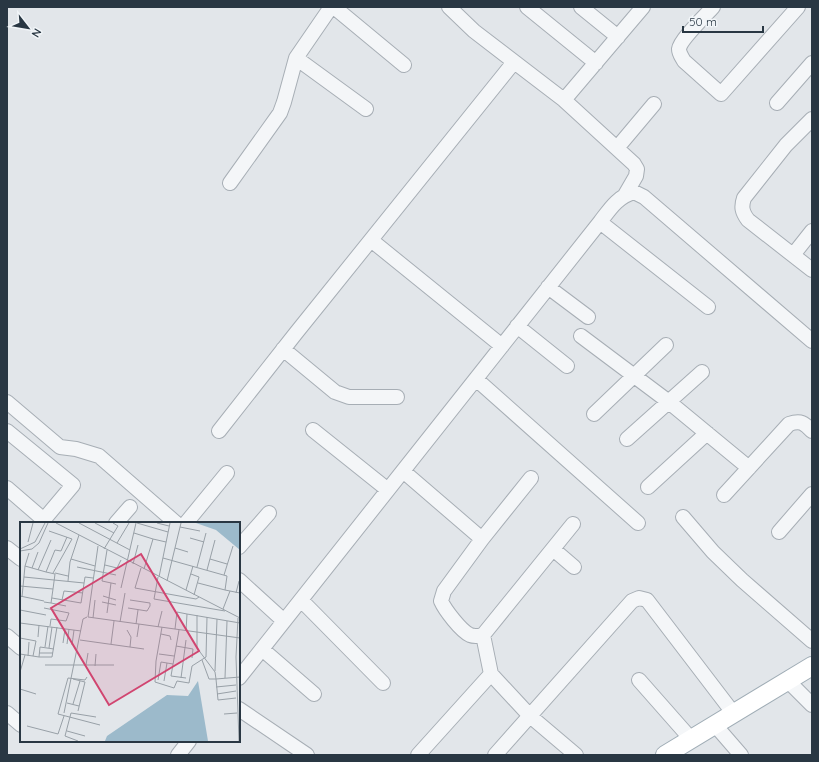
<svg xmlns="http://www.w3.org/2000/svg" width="819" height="762" viewBox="0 0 819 762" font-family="Quicksand,sans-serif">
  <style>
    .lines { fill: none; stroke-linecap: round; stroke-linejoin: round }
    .minor-casing { stroke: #a7aeb5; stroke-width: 16 }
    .major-casing { stroke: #a0adb6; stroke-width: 20 }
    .minor { stroke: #f4f6f8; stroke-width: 14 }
    .major { stroke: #fff; stroke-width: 18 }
    .inset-road { fill: none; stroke: #98a0a7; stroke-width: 1 }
    .view { fill: #d14570; fill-opacity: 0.15; stroke: #d14570; stroke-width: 2 }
    .inset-edge { fill: none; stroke: #293743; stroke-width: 2 }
  </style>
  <rect width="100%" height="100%" fill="#e2e6ea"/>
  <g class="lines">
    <defs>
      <path id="minor" d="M 334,7 L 404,65
        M 449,7 L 474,31 L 564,100 L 634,164 L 637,169 L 636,176 L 625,195
        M 527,7 L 596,63
        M 581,7 L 618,37
        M 713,7 C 706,15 680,40 679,49 C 679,54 682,57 684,61 L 721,94 L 798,7
        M 296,58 L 366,109
        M 564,100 L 643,7
        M 777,103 L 812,63
        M 812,119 L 786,145 L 744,198 C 741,207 742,212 748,220 L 812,270
        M 617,148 L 654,104
        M 230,183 L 280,113 L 284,102 L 296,58 L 331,7
        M 600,222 L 708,307
        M 371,240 L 502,346
        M 793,255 L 812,231
        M 548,287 L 588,317
        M 517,326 L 567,366
        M 581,336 L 669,402 L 749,468
        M 283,349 L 335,392 L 349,397 L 397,397
        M 476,379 L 638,523
        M 7,402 L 60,447 L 76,449 L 99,456 L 176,523
        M 594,414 L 666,345
        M 313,430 L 388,490
        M 7,431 L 73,485 L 41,523
        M 219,431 L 296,333 L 514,62
        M 627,439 L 702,372
        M 403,471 L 482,539
        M 531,478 L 482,539 L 444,591 L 441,601 C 445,610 461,631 470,635 C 475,637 478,636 483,635 L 573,524
        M 648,487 L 707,433
        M 7,488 L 44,520
        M 724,495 L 789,424 C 801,420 804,423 812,431
        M 683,517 L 713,552 L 742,580 L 812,641
        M 116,523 L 130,507
        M 186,523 L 227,473
        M 779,532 L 812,494
        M 239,547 L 269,513
        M 7,548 L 21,559
        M 553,549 L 574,567
        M 239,580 L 284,621
        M 301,600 L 383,683
        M 483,635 L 491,674
        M 7,636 L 21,648
        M 262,649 L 314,694
        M 239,678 L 600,222 C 610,209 617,197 634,192 L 644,197 L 812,341
        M 639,680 L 691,739
        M 788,681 L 812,705
        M 239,709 L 307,755
        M 7,713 L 21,725
        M 715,725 L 741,755
        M 178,755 L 189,741
        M 418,755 L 491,674 L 530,716 L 576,755
        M 495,755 L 632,601 L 639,598 L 647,600 L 734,714"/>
      <path id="major" d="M 665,755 L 812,666"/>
    </defs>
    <!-- minor casing -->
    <use href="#minor" class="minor-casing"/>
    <!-- major casing -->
    <use href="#major" class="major-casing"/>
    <!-- minor -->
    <use href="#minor" class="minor"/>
    <!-- major -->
    <use href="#major" class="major"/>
  </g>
  <!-- overview -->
  <g transform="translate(20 522)">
    <rect width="220" height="220" fill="#e2e6ea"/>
    <path d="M 176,1 L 220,1 L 220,28 L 196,8 ZM 178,159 L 188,219 L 85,219 L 87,214 L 147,173 L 168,174 Z" fill="#9cbacb"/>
    <path class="inset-road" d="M 36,1 L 220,96M 59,1 L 110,28M 75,1 L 94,11M 117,1 L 148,10M 137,1 L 149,4M 160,5 L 180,9M 29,9 L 52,17 L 33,51M 114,11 L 133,17 L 124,47M 170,16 L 184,20M 133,17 L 146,20M 8,20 L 13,1M 97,21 L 109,1M 78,24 L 68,95 L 220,116M 155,26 L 168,30M 0,27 L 15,20 L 25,1M 84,27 L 98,4 L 93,1M 87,28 L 82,59 L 96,62M 0,29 L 12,27 L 19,21 L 28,1M 9,31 L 5,44 L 26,50M 143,36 L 207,54 L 205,68 L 220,71M 51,37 L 75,44M 190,37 L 207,42M 113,42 L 118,23M 85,43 L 97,46 L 101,38M 57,45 L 96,53M 177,45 L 186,11M 12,46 L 18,30M 121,46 L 115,66 L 176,77 L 179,75M 18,48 L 31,18M 187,48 L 195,18M 35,51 L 48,54M 171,52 L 179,55 L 174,73M 204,53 L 213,24M 4,55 L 64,61M 138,55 L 134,77 L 205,89M 139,55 L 150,1M 48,59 L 50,40 L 59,13M 147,59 L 161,1M 178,61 L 205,68M 0,64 L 33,67 L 35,52 L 26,50 L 35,28 L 41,29 L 47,15M 101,66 L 116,1M 166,68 L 173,44M 216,71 L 219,59M 0,74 L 24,79M 83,74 L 96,78M 2,75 L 5,44M 32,76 L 61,81 L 65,55 L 73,56M 42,78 L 44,69 L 63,71M 24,80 L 31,81 L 33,67M 82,80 L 96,83M 31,81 L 46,84M 24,86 L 49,91 L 46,99 L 31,97 L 30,104M 108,86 L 127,89 L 130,84 L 130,81 L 110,78M 203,87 L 210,69M 0,88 L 26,93M 87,91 L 91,61M 177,93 L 177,126 L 195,150 L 196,157 L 220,155M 73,96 L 75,78M 218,96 L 216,135 L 219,219M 100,100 L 105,71M 0,101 L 61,109M 116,102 L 118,88M 138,105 L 142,89M 142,105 L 136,139 L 135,160 L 154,166 L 157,159 L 169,161 L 172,144 L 186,135M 155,107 L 157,90 L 167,92M 107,108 L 111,115 L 110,125M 159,108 L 151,154 L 166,156M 166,109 L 167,92 L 220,101M 141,112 L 150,114 L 151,118M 18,115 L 19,103M 117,115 L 119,102M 0,116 L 16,119 L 13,134M 60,118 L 124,127M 43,121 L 45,107M 47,122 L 49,107M 91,122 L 94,99M 52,123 L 54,108M 156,124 L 173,127 L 172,136M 25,125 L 28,104M 29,126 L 32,105M 19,131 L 33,131M 0,132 L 19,135 L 20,125 L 34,127M 139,132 L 154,134M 8,134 L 9,120M 19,135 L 32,135 L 37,105M 186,135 L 187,95M 182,138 L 189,157 L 196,157 L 198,178 L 216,176M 25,143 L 94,143M 66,143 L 68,131M 75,144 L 76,132M 195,149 L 197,97M 0,150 L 5,133M 67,155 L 65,158 L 48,156 L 38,192 L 80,203M 161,156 L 166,118M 205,156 L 207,99M 53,157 L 65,160 L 58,189M 138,158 L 141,140 L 153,142M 144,159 L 147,141M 196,165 L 216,163M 0,167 L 16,172M 197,172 L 216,169M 47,181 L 59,184M 53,182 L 60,159M 44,191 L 63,97 L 67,95M 204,192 L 217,191M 7,204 L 38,212 L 44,194M 47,209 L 65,214M 58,219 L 45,214 L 51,191 L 76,195"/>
    <path class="view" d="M 121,32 L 179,129 L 89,183 L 31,86 Z"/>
    <rect width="220" height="220" class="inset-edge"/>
  </g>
  <!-- border -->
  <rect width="819" height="762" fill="none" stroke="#293743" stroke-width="16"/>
  <!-- north arrow -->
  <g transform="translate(28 28) rotate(121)" stroke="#f1f5f8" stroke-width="3" paint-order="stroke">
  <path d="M0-3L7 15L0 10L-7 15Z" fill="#293743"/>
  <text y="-6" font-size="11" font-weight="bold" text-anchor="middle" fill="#293743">N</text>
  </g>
  <!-- scale -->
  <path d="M683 26v6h80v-6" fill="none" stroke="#293743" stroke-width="2"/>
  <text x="689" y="26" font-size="12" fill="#293743" stroke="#f1f5f8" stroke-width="3" paint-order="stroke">50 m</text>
</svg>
